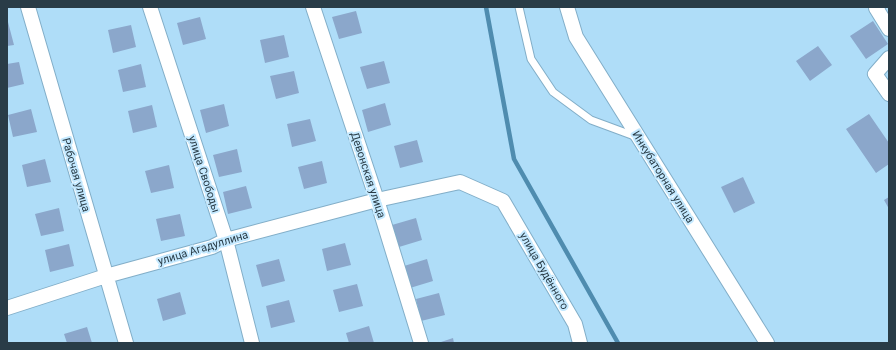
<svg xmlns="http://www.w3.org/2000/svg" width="896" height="350" viewBox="0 0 896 350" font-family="Roboto,sans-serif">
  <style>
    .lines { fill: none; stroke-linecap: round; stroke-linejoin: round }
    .stream { stroke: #4f8caf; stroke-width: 4.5 }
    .building { fill: #8ba7cb }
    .lane-casing { stroke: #82aec8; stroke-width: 9 }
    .street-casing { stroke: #82aec8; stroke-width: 16 }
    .lane { stroke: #fff; stroke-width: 7 }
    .street { stroke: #fff; stroke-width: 14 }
    .labels { text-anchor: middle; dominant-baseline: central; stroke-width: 4; stroke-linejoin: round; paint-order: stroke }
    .street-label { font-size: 11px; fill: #293c47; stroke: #c4e9ff }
  </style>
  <rect width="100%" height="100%" fill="#afddf8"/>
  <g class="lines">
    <!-- stream -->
    <path class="stream" d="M 486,7 L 514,159 L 618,343"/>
  </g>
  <!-- building -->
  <path class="building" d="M 356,11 L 362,33 L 339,39 L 332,17 Z
    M 200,17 L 206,39 L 183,45 L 177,23 Z
    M 873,21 L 888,44 L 866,59 L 850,36 Z
    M 8,22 L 14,45 L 7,46 L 7,23 Z
    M 131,25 L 136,47 L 113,53 L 108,30 Z
    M 284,35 L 289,57 L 265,63 L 260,40 Z
    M 818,46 L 832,65 L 810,81 L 796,61 Z
    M 384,61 L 390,83 L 367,89 L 360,67 Z
    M 19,62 L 24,84 L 7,88 L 7,64 Z
    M 141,64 L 146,87 L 123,92 L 118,70 Z
    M 294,71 L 299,93 L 276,99 L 270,76 Z
    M 385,103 L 391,125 L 368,132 L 362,110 Z
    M 224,104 L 229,126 L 206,133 L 200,110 Z
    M 152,105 L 157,127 L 133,133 L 128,111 Z
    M 31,109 L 37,132 L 13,137 L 8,115 Z
    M 869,114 L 889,143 L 889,164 L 876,173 L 846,129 Z
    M 310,119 L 316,141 L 292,147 L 287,124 Z
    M 417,140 L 423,162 L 400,168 L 394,146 Z
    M 237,149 L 242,172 L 219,177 L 213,155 Z
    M 45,159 L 51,182 L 27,187 L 22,165 Z
    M 322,161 L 327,183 L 304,189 L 298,167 Z
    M 169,165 L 174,188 L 151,193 L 145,171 Z
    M 743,177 L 755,203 L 734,213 L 721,187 Z
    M 246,186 L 252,208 L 228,214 L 223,192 Z
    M 889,197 L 889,209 L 884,200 Z
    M 59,208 L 64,231 L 41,236 L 35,214 Z
    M 180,214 L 185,236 L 161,241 L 156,219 Z
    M 416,218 L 422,240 L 399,247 L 392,225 Z
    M 345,243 L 351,265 L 327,271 L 322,249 Z
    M 69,244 L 74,266 L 50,272 L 45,250 Z
    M 279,259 L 285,281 L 262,287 L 256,265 Z
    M 427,259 L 433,281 L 410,288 L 404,266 Z
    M 357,284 L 363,306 L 339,312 L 333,290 Z
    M 180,292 L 186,314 L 163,321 L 157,299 Z
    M 439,293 L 445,315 L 421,321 L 416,299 Z
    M 289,300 L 295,322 L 271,328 L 266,306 Z
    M 369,326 L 374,343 L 349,343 L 346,333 Z
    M 87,327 L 92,343 L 67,343 L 64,334 Z
    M 453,338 L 454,343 L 438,343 Z"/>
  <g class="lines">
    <defs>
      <path id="lane" d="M 519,7 L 531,59 L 553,92 L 591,120 L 637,137"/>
      <path id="street" d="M 28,7 L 126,343
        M 150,7 L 226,240 L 252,343
        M 313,7 L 377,200 L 421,343
        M 567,7 L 576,37 L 767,343
        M 878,7 L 876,8 L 889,29
        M 889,58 L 875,74 L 889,94
        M 7,308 L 106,276 L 212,247 L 226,240 L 377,200 L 460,182 L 503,201 L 575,324 L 580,343"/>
    </defs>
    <!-- lane casing -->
    <use href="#lane" class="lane-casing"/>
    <!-- street casing -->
    <use href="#street" class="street-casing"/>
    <!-- lane -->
    <use href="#lane" class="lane"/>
    <!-- street -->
    <use href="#street" class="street"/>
  </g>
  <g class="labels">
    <!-- street labels -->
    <g class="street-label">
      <text transform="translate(204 174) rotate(72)">улица Свободы</text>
      <text transform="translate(76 175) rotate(74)">Рабочая улица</text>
      <text transform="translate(368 175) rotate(72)">Девонская улица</text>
      <text transform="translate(663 177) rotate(58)">Инкубаторная улица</text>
      <text transform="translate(203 248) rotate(-17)">улица Агадуллина</text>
      <text transform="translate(544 271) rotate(60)">улица Будённого</text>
    </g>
  </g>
  <!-- border -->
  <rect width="896" height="350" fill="none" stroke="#293c47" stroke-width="16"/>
</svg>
